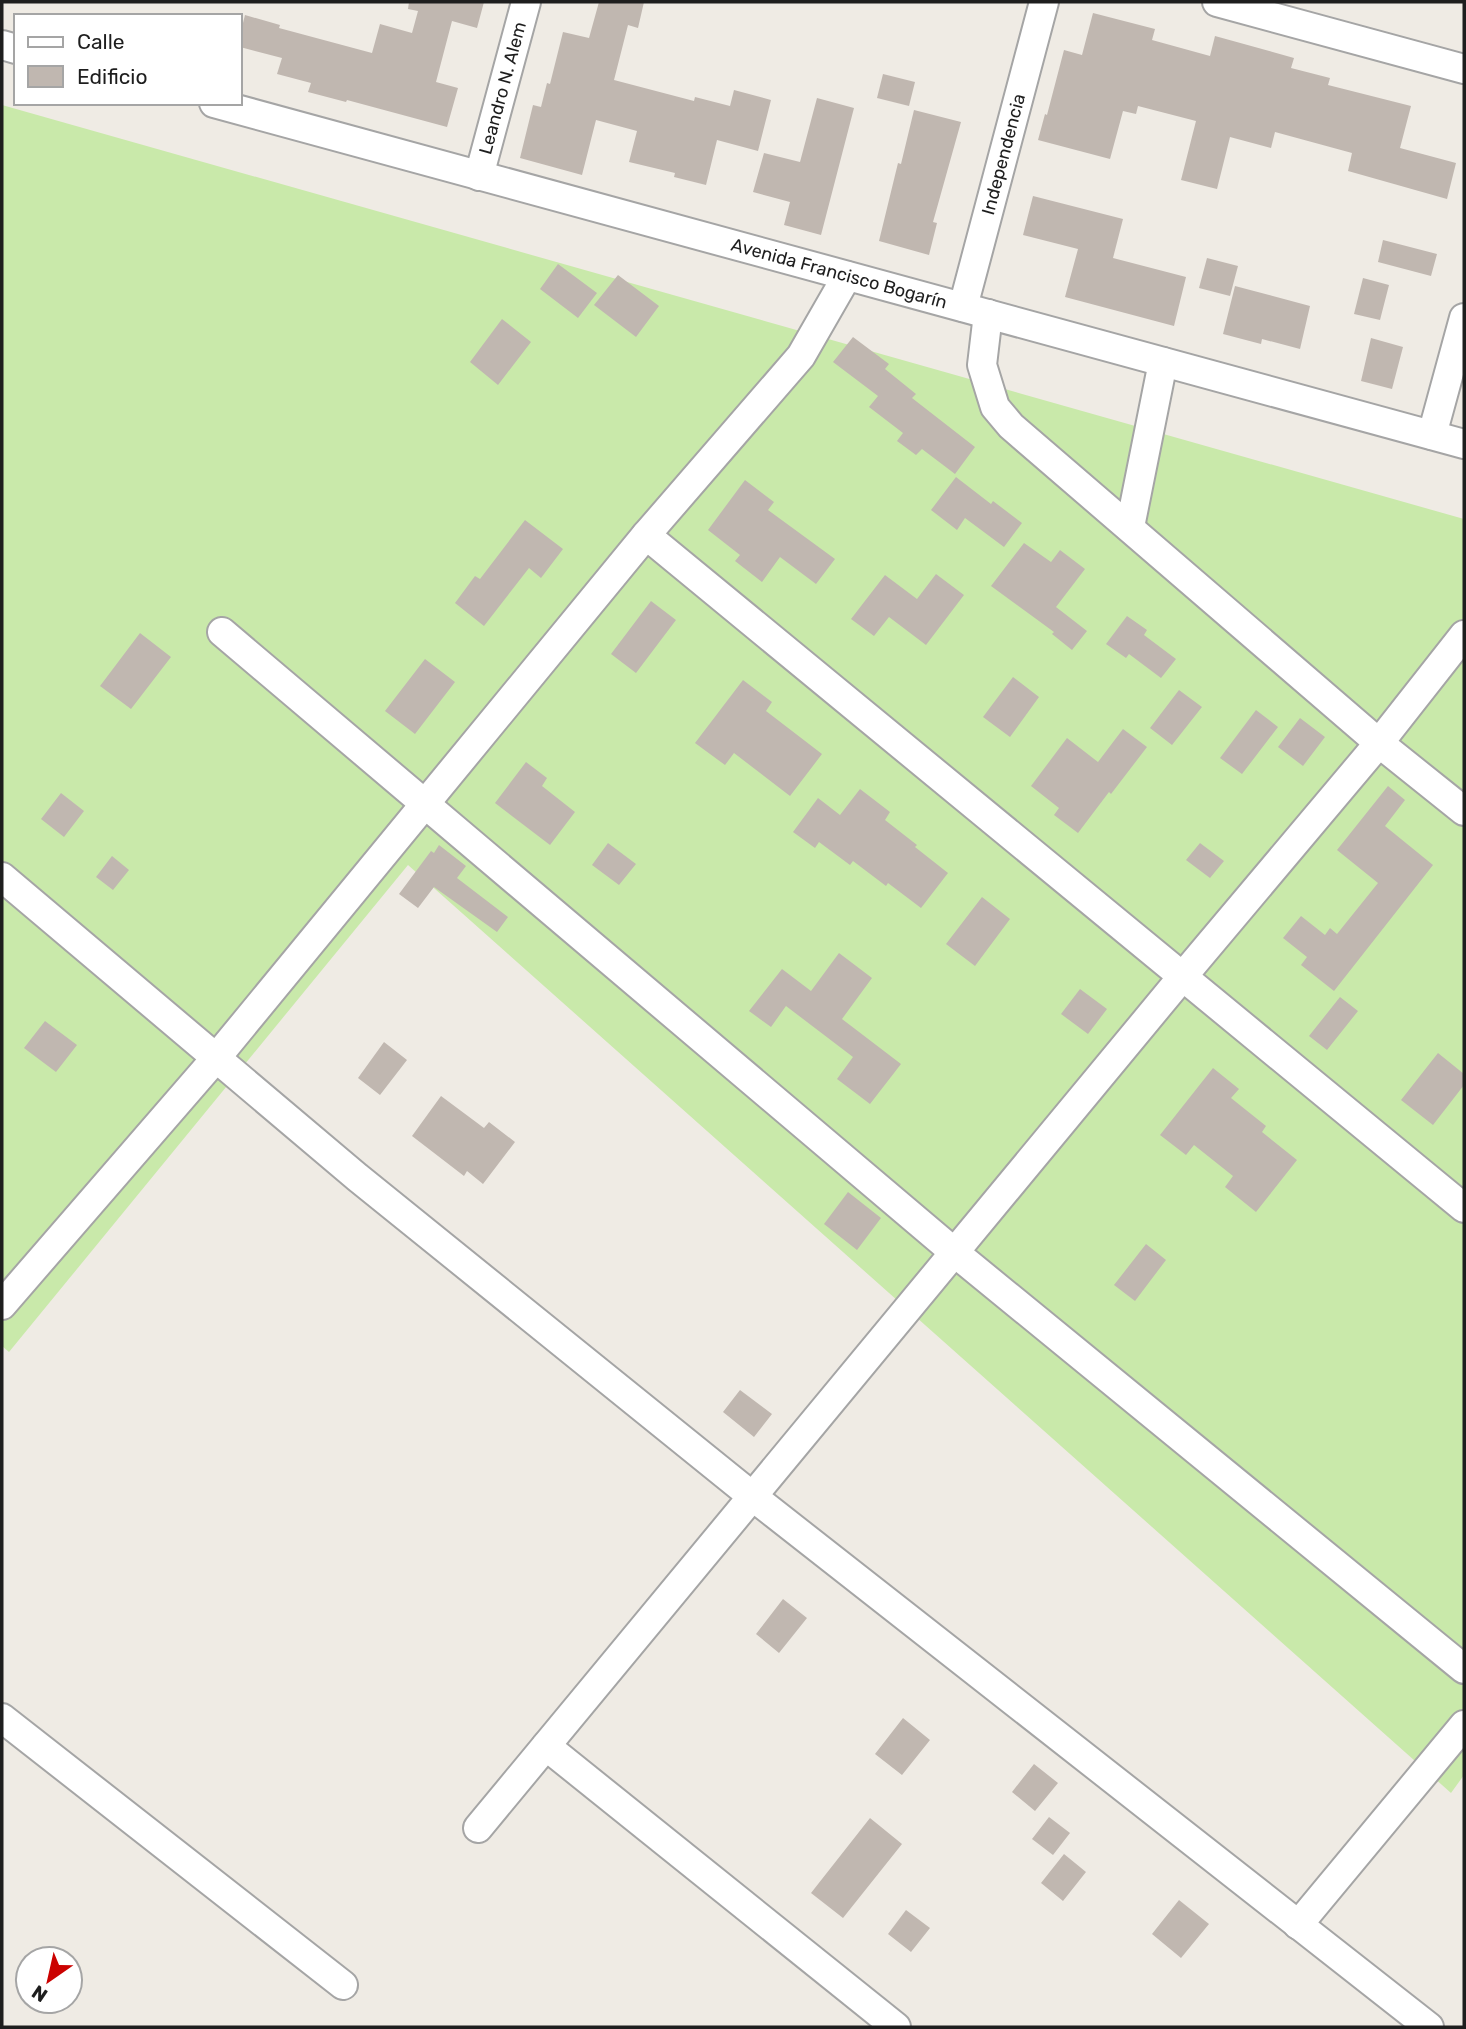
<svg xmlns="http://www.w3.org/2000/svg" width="1466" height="2029" viewBox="0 0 1466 2029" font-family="Rubik,sans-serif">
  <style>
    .grass { fill: #c9e9aa }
    .building { fill: #c0b7b0 }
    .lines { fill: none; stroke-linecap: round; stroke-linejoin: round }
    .minor-casing { stroke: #a5a5a5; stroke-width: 32 }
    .minor { stroke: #fff; stroke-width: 28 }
    .labels { text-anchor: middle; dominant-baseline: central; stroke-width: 7; stroke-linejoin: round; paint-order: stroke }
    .street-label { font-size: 18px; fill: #1e1e1e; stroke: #fff }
  </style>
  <rect width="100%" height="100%" fill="#efebe4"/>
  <!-- grass -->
  <path class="grass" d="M 2,105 L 1464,519 L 1464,1775 L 1451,1793 L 408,865 L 9,1352 L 2,1346 Z"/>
  <!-- building -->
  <path class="building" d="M 409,2 L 484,2 L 477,28 L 452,21 L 436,82 L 458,88 L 447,127 L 347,100 L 346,102 L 308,92 L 311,83 L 277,74 L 282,58 L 240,47 L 240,35 L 245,15 L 280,25 L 279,28 L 372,53 L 380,24 L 412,33 L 418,11 L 408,9 Z
    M 599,2 L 644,2 L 638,28 L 628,25 L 614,80 L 694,101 L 695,97 L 730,106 L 734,90 L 771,100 L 758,151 L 717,140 L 706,185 L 674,177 L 675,173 L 629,162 L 637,131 L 596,120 L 582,175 L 520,158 L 533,105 L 541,107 L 547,83 L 550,84 L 563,32 L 589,38 Z
    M 1093,13 L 1155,29 L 1152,40 L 1210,56 L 1215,36 L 1294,58 L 1291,68 L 1330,78 L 1328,85 L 1411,106 L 1400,148 L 1456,163 L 1447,199 L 1348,171 L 1352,153 L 1275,132 L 1271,148 L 1230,137 L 1217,189 L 1181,180 L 1196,121 L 1138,106 L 1136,114 L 1123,111 L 1110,159 L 1038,140 L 1045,114 L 1047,115 L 1064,50 L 1082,55 Z
    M 883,74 L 915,82 L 909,106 L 877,98 Z
    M 817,98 L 854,108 L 821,235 L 784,225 L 790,202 L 753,192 L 764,153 L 800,162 Z
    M 914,110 L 961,122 L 933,222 L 937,223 L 929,255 L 879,241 L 898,163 L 901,164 Z
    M 1033,196 L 1123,219 L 1113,258 L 1186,277 L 1174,326 L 1065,297 L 1078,249 L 1023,235 Z
    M 1383,240 L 1437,254 L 1431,276 L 1378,262 Z
    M 1207,258 L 1238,266 L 1230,296 L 1199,288 Z
    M 558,264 L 597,293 L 578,318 L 540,289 Z
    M 618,275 L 659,306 L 636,337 L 594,305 Z
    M 1363,278 L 1389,285 L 1380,320 L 1354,314 Z
    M 1235,286 L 1310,306 L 1300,349 L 1262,339 L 1261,344 L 1223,334 Z
    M 502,319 L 531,342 L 498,385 L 470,362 Z
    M 853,337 L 889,364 L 885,369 L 916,394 L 912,398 L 975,447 L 955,474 L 922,449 L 916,455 L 897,441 L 903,433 L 869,407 L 878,396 L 833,362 Z
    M 1371,338 L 1403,347 L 1392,389 L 1361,381 Z
    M 956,477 L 991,504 L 993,501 L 1022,523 L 1004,547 L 965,518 L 957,530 L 931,510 Z
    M 745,480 L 774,502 L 768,510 L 835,559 L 816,584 L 780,557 L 762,582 L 735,561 L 740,555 L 708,530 Z
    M 525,520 L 563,549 L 541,578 L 529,568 L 484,626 L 455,603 L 475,576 L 480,579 Z
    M 1024,543 L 1051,562 L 1060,550 L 1085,569 L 1056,607 L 1087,631 L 1072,650 L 1052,634 L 1054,632 L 991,586 Z
    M 936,574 L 964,595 L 926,645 L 889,617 L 874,636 L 851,619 L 885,575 L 917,599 Z
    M 651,601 L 676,620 L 636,673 L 611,654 Z
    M 1127,616 L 1147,630 L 1144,635 L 1176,659 L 1161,678 L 1129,654 L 1126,658 L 1106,644 Z
    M 140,633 L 171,657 L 131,709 L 100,686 Z
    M 425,659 L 455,682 L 415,734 L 385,711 Z
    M 1013,677 L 1039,697 L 1010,737 L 983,717 Z
    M 743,680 L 772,702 L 766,711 L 822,754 L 790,796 L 734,753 L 725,765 L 695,743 Z
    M 1179,690 L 1202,707 L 1172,745 L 1150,728 Z
    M 1256,710 L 1278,727 L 1242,774 L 1220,758 Z
    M 1300,718 L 1325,737 L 1303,766 L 1278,747 Z
    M 1123,729 L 1147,747 L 1111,794 L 1109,792 L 1078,833 L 1054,815 L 1059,808 L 1031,786 L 1067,738 L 1098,762 Z
    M 526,762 L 547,778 L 542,786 L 575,812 L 550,845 L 495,803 Z
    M 1388,786 L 1405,800 L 1385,826 L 1433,865 L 1334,991 L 1301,965 L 1307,957 L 1283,938 L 1301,916 L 1325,935 L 1330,928 L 1337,934 L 1378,883 L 1337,850 Z
    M 860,789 L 890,812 L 885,820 L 917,845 L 915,847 L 948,873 L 921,908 L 888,883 L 886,886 L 853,861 L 850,865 L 819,842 L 815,848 L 793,832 L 818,798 L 840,815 Z
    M 61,793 L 84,811 L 64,837 L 41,819 Z
    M 608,843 L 636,864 L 619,885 L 592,865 Z
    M 1200,843 L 1224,861 L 1210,878 L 1186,860 Z
    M 439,845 L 466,866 L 457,878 L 508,917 L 497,932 L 434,887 L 418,908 L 399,894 L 431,851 L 434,853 Z
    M 112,856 L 129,870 L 113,890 L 96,877 Z
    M 982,897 L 1010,919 L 975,966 L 946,944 Z
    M 839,953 L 872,978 L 842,1019 L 901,1064 L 870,1104 L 837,1079 L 853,1057 L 786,1006 L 771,1027 L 749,1011 L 782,969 L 811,991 Z
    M 1080,989 L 1107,1009 L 1088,1034 L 1061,1014 Z
    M 1340,997 L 1358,1011 L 1327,1050 L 1309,1036 Z
    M 45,1021 L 77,1045 L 56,1072 L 24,1048 Z
    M 384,1042 L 407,1060 L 380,1095 L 358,1078 Z
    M 1438,1053 L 1464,1074 L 1464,1085 L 1433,1125 L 1401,1100 Z
    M 1213,1068 L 1239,1089 L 1231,1098 L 1266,1126 L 1262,1132 L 1297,1160 L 1256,1212 L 1225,1187 L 1233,1176 L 1194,1145 L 1186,1155 L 1160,1135 Z
    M 441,1096 L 484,1128 L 489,1122 L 515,1142 L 483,1184 L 467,1171 L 464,1176 L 412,1136 Z
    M 848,1192 L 881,1218 L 857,1250 L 824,1224 Z
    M 1146,1244 L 1166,1260 L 1135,1301 L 1114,1285 Z
    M 740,1390 L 772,1414 L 754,1437 L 723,1412 Z
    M 783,1599 L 807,1618 L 779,1653 L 756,1634 Z
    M 903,1718 L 930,1740 L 902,1775 L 875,1754 Z
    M 1034,1764 L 1058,1783 L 1035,1811 L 1012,1792 Z
    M 1049,1817 L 1070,1833 L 1053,1855 L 1032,1839 Z
    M 870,1818 L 902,1844 L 843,1918 L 811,1893 Z
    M 1064,1854 L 1086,1872 L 1063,1901 L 1041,1883 Z
    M 1179,1900 L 1209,1924 L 1181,1958 L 1152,1934 Z
    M 906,1910 L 930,1928 L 911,1952 L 888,1934 Z"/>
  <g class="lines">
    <defs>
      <g id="minor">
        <path d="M 1217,2 L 1464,69"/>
        <path d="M 2,45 L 16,49"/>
        <path id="s1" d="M 214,103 L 1464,444"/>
        <path id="s2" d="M 479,176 L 526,2"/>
        <path id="s3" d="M 963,307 L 1044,2"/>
        <path d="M 988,314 L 982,365 L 995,407 L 1011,426 L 1379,743 L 1464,811"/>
        <path d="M 1432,435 L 1464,318"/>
        <path d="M 1130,527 L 1163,362"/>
        <path d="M 646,535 L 1464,1208"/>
        <path d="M 222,632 L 954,1252 L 1464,1669"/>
        <path d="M 2,877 L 357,1177 L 752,1496 L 1429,2027"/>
        <path d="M 2,1305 L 216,1058 L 646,535 L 801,356 L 847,276"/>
        <path d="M 2,1718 L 343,1985"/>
        <path d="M 546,1746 L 896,2027"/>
        <path d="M 478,1828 L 1183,976 L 1379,743 L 1464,635"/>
        <path d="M 1298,1925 L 1464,1725"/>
      </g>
    </defs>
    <!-- minor casing -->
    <use href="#minor" class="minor-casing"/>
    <!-- minor -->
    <use href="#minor" class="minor"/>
  </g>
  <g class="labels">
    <!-- street labels -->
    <g class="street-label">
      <text stroke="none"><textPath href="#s2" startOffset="91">Leandro N. Alem</textPath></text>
      <text stroke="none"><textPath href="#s3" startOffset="158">Independencia</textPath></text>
      <text stroke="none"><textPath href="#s1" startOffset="648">Avenida Francisco Bogarín</textPath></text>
    </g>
  </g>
  <!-- border -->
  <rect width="1466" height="2029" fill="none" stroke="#1e1e1e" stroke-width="7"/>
  <!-- legend -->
  <rect x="14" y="14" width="228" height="91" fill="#ffffff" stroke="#a5a5a5" stroke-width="2"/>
  <rect x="28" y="37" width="35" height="10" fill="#ffffff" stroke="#a5a5a5" stroke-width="2"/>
  <text x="77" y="49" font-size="21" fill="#1e1e1e">Calle</text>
  <rect x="28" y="66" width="35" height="21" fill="#c0b7b0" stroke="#a5a5a5" stroke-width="2"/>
  <text x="77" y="84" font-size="21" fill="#1e1e1e">Edificio</text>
  <!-- north arrow -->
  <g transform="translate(49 1980) rotate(214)"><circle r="33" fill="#ffffff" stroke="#a5a5a5" stroke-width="2"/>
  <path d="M0-5L12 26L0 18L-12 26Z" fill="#cb0201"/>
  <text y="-10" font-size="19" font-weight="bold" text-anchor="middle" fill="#1e1e1e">N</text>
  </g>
</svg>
